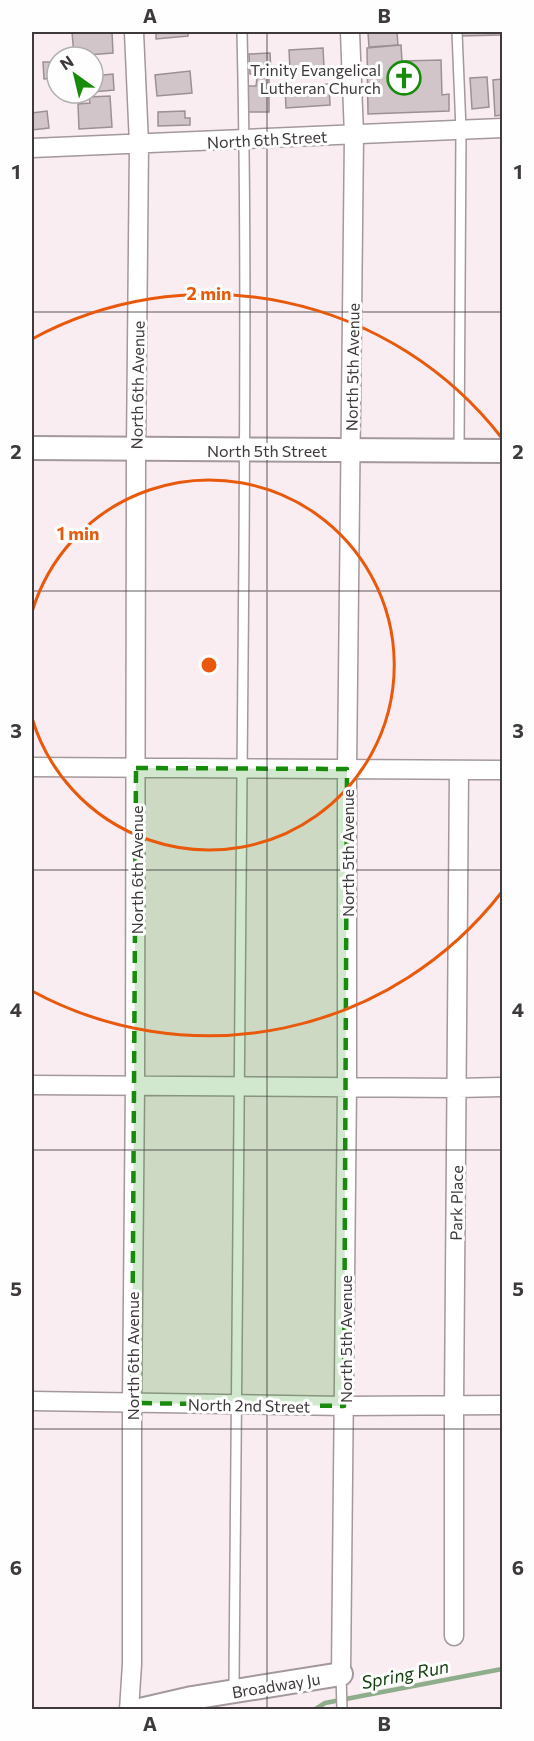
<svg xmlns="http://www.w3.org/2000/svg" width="534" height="1741" viewBox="0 0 534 1741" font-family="Commissioner,sans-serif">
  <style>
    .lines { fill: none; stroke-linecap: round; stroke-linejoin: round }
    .stream { stroke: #8ead8a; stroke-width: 4.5 }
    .building { fill: #d1c5c9; stroke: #9c9095; stroke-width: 1.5 }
    .service-casing { stroke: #a3989c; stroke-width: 12 }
    .minor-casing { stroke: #a3989c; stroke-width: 21 }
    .tertiary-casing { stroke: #a3989c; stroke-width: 26 }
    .service { stroke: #fff; stroke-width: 9 }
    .minor { stroke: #fff; stroke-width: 18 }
    .tertiary { stroke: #fff; stroke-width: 22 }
    .marked { fill: #188a0c; fill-opacity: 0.2; stroke: #188a0c; stroke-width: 4.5; stroke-dasharray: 12 8; stroke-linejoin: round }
    .grid { fill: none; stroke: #3e393b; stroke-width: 1.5; stroke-opacity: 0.55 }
    .ring { fill: none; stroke: #e8590c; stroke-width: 3 }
    .labels { text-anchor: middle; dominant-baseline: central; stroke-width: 6; stroke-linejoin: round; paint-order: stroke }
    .poi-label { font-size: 16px; fill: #3e393b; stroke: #fefefe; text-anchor: end }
    .street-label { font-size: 16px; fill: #3e393b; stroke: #fefefe }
    .water-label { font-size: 18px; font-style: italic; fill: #113e0d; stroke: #fefefe }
    .centre { fill: #e8590c; stroke: #fefefe; stroke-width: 3 }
    .ring-label { font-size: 18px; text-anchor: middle; font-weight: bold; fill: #e8590c; stroke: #fefefe; stroke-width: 6; stroke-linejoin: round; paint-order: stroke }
    .neatline { fill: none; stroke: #3e393b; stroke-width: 2 }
    .grid-label { font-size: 20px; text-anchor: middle; font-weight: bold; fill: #3e393b }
  </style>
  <rect width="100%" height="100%" fill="#faedf2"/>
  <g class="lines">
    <!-- stream -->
    <path class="stream" d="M 314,1710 L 325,1703 L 502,1669"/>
  </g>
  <!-- building -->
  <path class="building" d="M 72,32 L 112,32 L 113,53 L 74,56 Z
    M 156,32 L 188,32 L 188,36 L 156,39 Z
    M 397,32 L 398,45 L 369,47 L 368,33 Z
    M 460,32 L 502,32 L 502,35 L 460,36 Z
    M 401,45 L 402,61 L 441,60 L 442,95 L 449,94 L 449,111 L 368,114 L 367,48 Z
    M 323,48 L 324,68 L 290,70 L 289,50 Z
    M 270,53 L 271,73 L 250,74 L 249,54 Z
    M 43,62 L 57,62 L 57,78 L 44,79 Z
    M 190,71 L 192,93 L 157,96 L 155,75 Z
    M 113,74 L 114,90 L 93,92 L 93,76 Z
    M 487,77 L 489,107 L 472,109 L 470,78 Z
    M 257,78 L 269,78 L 269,112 L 246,112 L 247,86 L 256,86 Z
    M 502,79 L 502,115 L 495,116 L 493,80 Z
    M 329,84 L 330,105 L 286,108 L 285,87 Z
    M 110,96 L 112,127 L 79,129 L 78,104 L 90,103 L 89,97 Z
    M 47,111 L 49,128 L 32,130 L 32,113 Z
    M 185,111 L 185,118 L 190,118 L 190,125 L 158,126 L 158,112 Z"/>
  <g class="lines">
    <defs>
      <path id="service" d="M 457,32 L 461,130 L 459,449
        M 341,1674 L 342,1710
        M 234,1691 C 236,1310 243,929 244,549 C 245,376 246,204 242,32"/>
      <path id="minor" d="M 32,148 L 502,128
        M 32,767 L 502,770
        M 32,1085 L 457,1088 L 502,1087
        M 32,1401 L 344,1406 L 502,1405
        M 454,1636 L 454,1406 L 459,770
        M 341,1674 L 347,1086 L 347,769 L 354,135 L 350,32
        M 129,1710 L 132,1664 L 132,1403 L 135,1085 L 136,450 L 139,144 L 134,32"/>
      <path id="tertiary" d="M 32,448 L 502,451
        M 140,1710 L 192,1698 L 341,1674"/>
    </defs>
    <!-- service casing -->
    <use href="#service" class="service-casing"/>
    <!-- minor casing -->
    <use href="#minor" class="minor-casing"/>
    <!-- tertiary casing -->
    <use href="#tertiary" class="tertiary-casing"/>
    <!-- service -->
    <use href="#service" class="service"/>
    <!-- minor -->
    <use href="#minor" class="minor"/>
    <!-- tertiary -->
    <use href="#tertiary" class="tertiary"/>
  </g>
  <!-- marked area -->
  <path class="marked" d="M 136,768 L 347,769 L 344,1406 L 132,1403 Z"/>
  <!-- grid -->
  <path class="grid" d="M 267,32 L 267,1710M 32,312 L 502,312M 32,591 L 502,591M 32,870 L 502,870M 32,1150 L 502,1150M 32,1429 L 502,1429"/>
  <!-- distance rings -->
  <g class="ring">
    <path d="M32 612A185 185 0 1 1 32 718"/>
    <path d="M501 893A371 371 0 0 1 32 991M32 339A371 371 0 0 1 501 437"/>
  </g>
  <!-- icons -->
  <defs>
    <symbol id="church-ring" viewBox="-11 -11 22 22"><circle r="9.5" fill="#fefefe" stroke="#188a0c" stroke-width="1.5"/><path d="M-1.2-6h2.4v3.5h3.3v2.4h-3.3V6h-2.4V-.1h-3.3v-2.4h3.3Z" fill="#188a0c"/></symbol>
  </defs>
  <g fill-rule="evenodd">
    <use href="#church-ring" x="385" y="59" width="38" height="38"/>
  </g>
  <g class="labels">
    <!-- poi labels -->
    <g class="poi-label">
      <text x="381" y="69">Trinity Evangelical<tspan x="381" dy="18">Lutheran Church</tspan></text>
    </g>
    <!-- street labels -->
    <g class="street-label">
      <text transform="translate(267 139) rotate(-3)">North 6th Street</text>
      <text transform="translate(352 367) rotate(-89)">North 5th Avenue</text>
      <text transform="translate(137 385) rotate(-89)">North 6th Avenue</text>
      <text x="267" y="450">North 5th Street</text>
      <text transform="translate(347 853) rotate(-90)">North 5th Avenue</text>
      <text transform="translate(136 870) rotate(-90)">North 6th Avenue</text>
      <text transform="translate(456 1203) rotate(-89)">Park Place</text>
      <text transform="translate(345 1339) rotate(-90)">North 5th Avenue</text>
      <text transform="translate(132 1356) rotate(-90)">North 6th Avenue</text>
      <text transform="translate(249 1405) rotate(1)">North 2nd Street</text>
      <text transform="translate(276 1685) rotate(-9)">Broadway Ju</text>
    </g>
    <!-- water labels -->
    <g class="water-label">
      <text transform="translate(405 1674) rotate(-11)">Spring Run</text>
    </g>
  </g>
  <circle cx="209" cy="665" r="9" class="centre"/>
  <g class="ring-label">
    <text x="209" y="300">2 min</text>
    <text x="78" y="540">1 min</text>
  </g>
  <!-- border -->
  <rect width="534" height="1741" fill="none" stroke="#fefefe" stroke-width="66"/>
  <!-- north arrow -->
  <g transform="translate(75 75) rotate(326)"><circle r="28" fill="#fefefe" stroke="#b1afb0" stroke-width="1.5"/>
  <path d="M0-4.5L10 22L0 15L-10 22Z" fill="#188a0c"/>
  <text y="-9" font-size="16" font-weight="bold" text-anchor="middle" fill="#3e393b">N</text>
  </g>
  <rect x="33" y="33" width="468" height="1675" class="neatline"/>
  <g class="grid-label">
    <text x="150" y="23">A</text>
    <text x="384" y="23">B</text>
    <text x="16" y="179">1</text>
    <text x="518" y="179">1</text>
    <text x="16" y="459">2</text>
    <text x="518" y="459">2</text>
    <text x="16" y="738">3</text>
    <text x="518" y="738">3</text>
    <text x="16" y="1017">4</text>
    <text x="518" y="1017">4</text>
    <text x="16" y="1296">5</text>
    <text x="518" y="1296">5</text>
    <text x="16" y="1575">6</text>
    <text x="518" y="1575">6</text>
    <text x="150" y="1731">A</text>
    <text x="384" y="1731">B</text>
  </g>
</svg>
